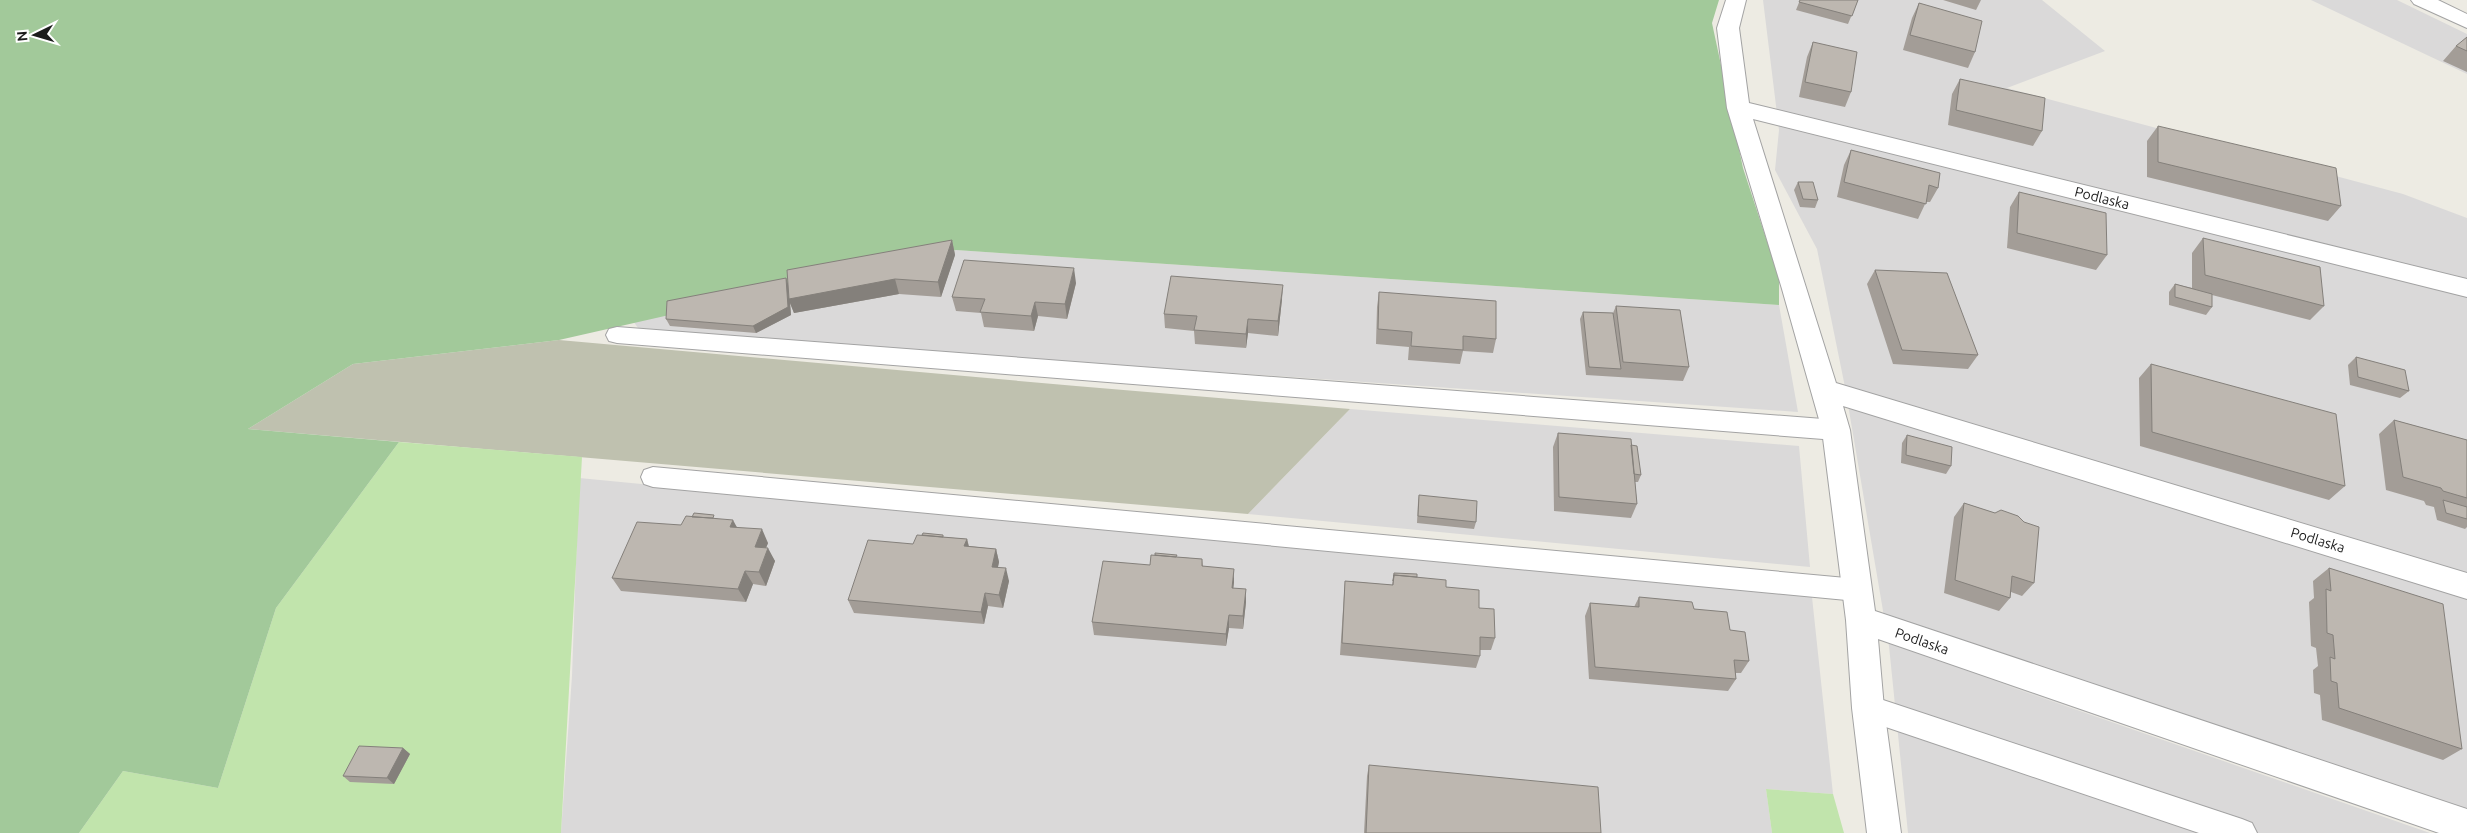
<svg xmlns="http://www.w3.org/2000/svg" width="2467" height="833" viewBox="0 0 2467 833" font-family="Ubuntu,sans-serif">
  <style>
    .residential { fill: #dad9d9 }
    .construction { fill: #bfc1af }
    .grass { fill: #c1e4ac }
    .forest { fill: #a2c99a }
    .lines { fill: none; stroke-linecap: round; stroke-linejoin: round }
    .service-casing { stroke: #a3a3a3; stroke-width: 2 }
    .minor-casing { stroke: #a3a3a3; stroke-width: 2 }
    .service { fill: #fff; fill-rule: evenodd }
    .minor { fill: #fff; fill-rule: evenodd }
    .wall { fill: #a39d97 }
    .shaded-wall { fill: #84807b }
    .building { fill: #bdb7b0; stroke: #84807b }
    .labels { text-anchor: middle; dominant-baseline: central; stroke-width: 4; stroke-linejoin: round; paint-order: stroke }
    .street-label { font-size: 14px; fill: #1c1c1c; stroke: #fff }
  </style>
  <rect width="100%" height="100%" fill="#edebe3"/>
  <!-- residential -->
  <path class="residential" d="M 1763,0 L 2042,0 L 2105,51 L 2007,88 L 2403,194 L 2467,218 L 2467,833 L 2442,833 L 1994,681 L 2430,833 L 1908,833 L 1889,646 L 1845,387 L 1817,249 L 1775,170 L 1779,130 Z
    M 2311,0 L 2397,0 L 2467,34 L 2467,74 Z
    M 956,250 L 1779,305 L 1798,412 L 641,332 L 633,321 Z
    M 1350,409 L 1799,446 L 1810,567 L 1248,514 Z
    M 579,478 L 1812,597 L 1833,794 L 1766,789 L 1772,833 L 561,833 L 572,676 Z"/>
  <!-- construction -->
  <path class="construction" d="M 559,340 L 1076,386 L 1350,409 L 1248,514 L 248,429 L 353,364 Z"/>
  <!-- grass -->
  <path class="grass" d="M 399,442 L 582,457 L 561,833 L 79,833 L 123,771 L 218,788 L 276,608 Z
    M 1766,789 L 1833,794 L 1844,833 L 1772,833 Z"/>
  <!-- forest -->
  <path class="forest" d="M 0,0 L 1719,0 L 1712,23 L 1743,168 L 1779,278 L 1779,305 L 956,250 L 559,340 L 353,364 L 248,429 L 399,442 L 276,608 L 218,788 L 123,771 L 79,833 L 0,833 Z"/>
  <g class="lines">
    <defs>
      <path id="service" d="M 617,327 L 1836,420 L 1844,423 L 1848,430 L 1844,437 L 1836,440 L 617,343 L 609,341 L 606,335 L 609,329 Z
        M 653,467 L 1857,579 L 1866,582 L 1870,590 L 1866,598 L 1857,601 L 653,487 L 644,484 L 641,477 L 644,470 Z
        M 1868,695 L 2242,819 L 2252,823 L 2257,833 L 2199,833 L 1868,721 L 1858,717 L 1854,708 L 1858,699 Z"/>
      <path id="minor" d="M 1726,0 L 1746,0 L 1739,28 L 1749,103 L 2467,279 L 2467,297 L 1753,119 L 1836,383 L 2467,573 L 2467,599 L 1843,406 L 1850,430 L 1875,611 L 2467,809 L 2467,833 L 2439,833 L 1878,639 L 1884,708 L 1901,833 L 1867,833 L 1852,708 L 1846,620 L 1822,430 L 1782,289 L 1727,108 L 1717,28 Z
        M 2411,0 L 2438,0 L 2467,14 L 2467,28 L 2414,4 Z"/>
    </defs>
    <!-- service casing -->
    <use href="#service" class="service-casing"/>
    <!-- minor casing -->
    <use href="#minor" class="minor-casing"/>
    <!-- service -->
    <use href="#service" class="service"/>
    <!-- minor -->
    <use href="#minor" class="minor"/>
  </g>
  <!-- wall -->
  <path class="wall" d="M 1800,0 L 1858,0 L 1848,24 L 1796,10 Z
    M 1943,0 L 1981,0 L 1976,10 Z
    M 1919,3 L 1975,52 L 1968,68 L 1903,50 L 1912,18 Z
    M 2467,37 L 2467,72 L 2443,61 L 2456,46 Z
    M 1813,42 L 1851,92 L 1845,107 L 1799,97 L 1807,57 Z
    M 1960,79 L 2042,131 L 2033,146 L 1948,125 L 1952,94 Z
    M 2158,126 L 2341,206 L 2328,221 L 2147,177 L 2147,141 Z
    M 1851,150 L 1938,188 L 1930,202 L 1926,202 L 1918,219 L 1837,197 L 1844,165 Z
    M 1798,182 L 1818,200 L 1815,208 L 1800,207 L 1794,190 Z
    M 2019,192 L 2107,255 L 2096,270 L 2007,248 L 2010,207 Z
    M 2203,238 L 2324,306 L 2310,320 L 2212,295 L 2212,307 L 2206,315 L 2169,305 L 2169,292 L 2175,284 L 2192,288 L 2192,253 Z
    M 952,240 L 955,255 L 941,297 L 899,294 L 794,313 L 790,303 L 791,315 L 756,333 L 670,326 L 666,319 L 786,278 L 788,284 Z
    M 1875,270 L 1978,355 L 1968,369 L 1893,364 L 1867,284 Z
    M 1076,283 L 1067,319 L 1038,316 L 1034,331 L 984,327 L 981,313 L 956,311 L 952,297 Z
    M 1379,292 L 1496,339 L 1493,353 L 1463,351 L 1460,364 L 1408,360 L 1409,347 L 1376,344 L 1377,307 Z
    M 1282,299 L 1278,336 L 1248,333 L 1246,348 L 1195,344 L 1194,331 L 1165,328 L 1164,314 Z
    M 1616,306 L 1689,367 L 1683,381 L 1586,375 L 1580,319 L 1583,312 L 1613,313 Z
    M 2356,357 L 2409,391 L 2400,398 L 2350,385 L 2348,365 Z
    M 2151,364 L 2345,486 L 2329,500 L 2140,446 L 2139,378 Z
    M 2394,420 L 2467,440 L 2467,527 L 2465,529 L 2437,520 L 2434,507 L 2426,505 L 2424,501 L 2386,490 L 2379,434 Z
    M 1558,433 L 1631,445 L 1641,475 L 1638,482 L 1635,482 L 1637,504 L 1631,518 L 1554,511 L 1553,447 Z
    M 1907,435 L 1951,466 L 1946,474 L 1901,463 L 1902,443 Z
    M 1419,495 L 1476,522 L 1474,529 L 1417,523 L 1418,502 Z
    M 1964,503 L 1995,513 L 2034,583 L 2022,596 L 2011,592 L 2010,598 L 1999,611 L 1944,593 L 1954,517 Z
    M 716,518 L 737,527 L 768,543 L 766,548 L 775,561 L 766,586 L 753,584 L 746,602 L 621,591 L 612,578 Z
    M 944,537 L 967,539 L 969,546 L 996,549 L 999,562 L 998,567 L 1009,581 L 1003,608 L 988,606 L 984,624 L 854,613 L 848,600 L 913,544 Z
    M 1154,555 L 1202,559 L 1203,566 L 1234,582 L 1233,588 L 1246,602 L 1243,629 L 1229,628 L 1226,646 L 1094,635 L 1092,622 L 1150,565 Z
    M 2329,568 L 2462,749 L 2443,760 L 2322,720 L 2320,695 L 2314,693 L 2313,670 L 2318,666 L 2316,648 L 2311,646 L 2309,602 L 2314,598 L 2313,581 Z
    M 1394,573 L 1417,577 L 1446,587 L 1479,608 L 1495,638 L 1491,650 L 1480,650 L 1480,656 L 1476,668 L 1340,655 L 1344,594 L 1345,581 L 1392,585 Z
    M 1639,597 L 1694,609 L 1730,630 L 1749,661 L 1741,673 L 1736,673 L 1736,679 L 1728,691 L 1589,679 L 1585,616 L 1590,603 L 1634,607 Z
    M 403,748 L 410,754 L 394,784 L 350,782 L 343,776 Z
    M 1369,765 L 1601,833 L 1364,833 L 1367,776 Z"/>
  <!-- shaded-wall -->
  <path class="shaded-wall" d="M 952,240 L 955,255 L 941,297 L 938,282 Z
    M 1074,268 L 1076,283 L 1067,319 L 1065,304 Z
    M 786,278 L 789,286 L 895,279 L 899,294 L 794,313 L 790,303 L 791,315 L 756,333 L 753,326 Z
    M 1283,285 L 1282,299 L 1278,336 L 1278,321 Z
    M 1035,302 L 1038,316 L 1034,331 L 1031,316 Z
    M 1248,319 L 1248,333 L 1246,348 L 1246,334 Z
    M 733,520 L 740,533 L 730,527 Z
    M 762,529 L 768,543 L 761,560 L 755,547 Z
    M 967,539 L 970,553 L 964,546 Z
    M 768,548 L 775,561 L 766,586 L 759,572 Z
    M 996,549 L 999,562 L 995,580 L 992,567 Z
    M 1006,568 L 1009,581 L 1003,608 L 999,595 Z
    M 1234,569 L 1234,582 L 1232,601 L 1232,588 Z
    M 745,571 L 753,584 L 746,602 L 738,589 Z
    M 1246,589 L 1246,602 L 1243,629 L 1243,616 Z
    M 985,593 L 988,606 L 984,624 L 981,612 Z
    M 1229,615 L 1229,628 L 1226,646 L 1226,634 Z
    M 403,748 L 410,754 L 394,784 L 387,778 Z"/>
  <!-- building -->
  <path class="building" d="M 1800,0 L 1858,0 L 1852,16 L 1799,2 Z
    M 1919,3 L 1982,21 L 1975,52 L 1910,35 Z
    M 2467,37 L 2467,51 L 2456,46 Z
    M 1813,42 L 1857,52 L 1851,92 L 1805,82 Z
    M 1960,79 L 2045,98 L 2042,131 L 1956,110 Z
    M 2158,126 L 2336,168 L 2341,206 L 2158,162 Z
    M 1851,150 L 1940,173 L 1938,188 L 1929,185 L 1926,204 L 1844,182 Z
    M 1798,182 L 1813,182 L 1818,200 L 1803,199 Z
    M 2019,192 L 2106,213 L 2107,255 L 2017,233 Z
    M 2203,238 L 2320,267 L 2324,306 L 2205,275 Z
    M 952,240 L 938,282 L 895,279 L 789,299 L 787,270 Z
    M 964,260 L 1074,268 L 1065,304 L 1035,302 L 1031,316 L 980,312 L 985,299 L 952,297 Z
    M 1875,270 L 1947,273 L 1978,355 L 1902,350 Z
    M 1171,276 L 1283,285 L 1278,321 L 1248,319 L 1246,334 L 1194,330 L 1197,316 L 1164,314 Z
    M 786,278 L 788,307 L 753,326 L 666,319 L 667,301 Z
    M 2175,284 L 2212,294 L 2212,307 L 2175,297 Z
    M 1379,292 L 1496,301 L 1496,339 L 1463,336 L 1463,350 L 1411,346 L 1412,332 L 1378,329 Z
    M 1616,306 L 1680,310 L 1689,367 L 1623,362 Z
    M 1583,312 L 1613,313 L 1621,369 L 1589,367 Z
    M 2356,357 L 2405,370 L 2409,391 L 2358,377 Z
    M 2151,364 L 2336,414 L 2345,486 L 2152,432 Z
    M 2394,420 L 2467,440 L 2467,498 L 2443,491 L 2441,488 L 2403,477 Z
    M 1558,433 L 1631,439 L 1637,504 L 1559,497 Z
    M 1907,435 L 1952,447 L 1951,466 L 1906,455 Z
    M 1631,445 L 1637,446 L 1641,475 L 1634,474 Z
    M 1419,495 L 1477,501 L 1476,522 L 1418,516 Z
    M 2443,500 L 2467,507 L 2467,519 L 2446,513 Z
    M 1964,503 L 1995,513 L 2001,510 L 2018,516 L 2024,522 L 2039,527 L 2034,583 L 2012,576 L 2010,598 L 1955,580 Z
    M 694,513 L 714,515 L 713,518 L 692,517 Z
    M 686,516 L 733,520 L 730,527 L 762,529 L 755,547 L 768,548 L 759,572 L 745,571 L 738,589 L 612,578 L 637,522 L 681,525 Z
    M 923,533 L 943,535 L 943,537 L 922,535 Z
    M 917,535 L 967,539 L 964,546 L 996,549 L 992,567 L 1006,568 L 999,595 L 985,593 L 981,612 L 848,600 L 868,540 L 913,544 Z
    M 1155,553 L 1177,555 L 1176,557 L 1155,555 Z
    M 1151,555 L 1202,559 L 1202,566 L 1234,569 L 1232,588 L 1246,589 L 1243,616 L 1229,615 L 1226,634 L 1092,622 L 1103,561 L 1150,565 Z
    M 2329,568 L 2443,604 L 2462,749 L 2339,708 L 2337,683 L 2331,681 L 2330,657 L 2335,659 L 2333,635 L 2327,633 L 2326,589 L 2331,591 Z
    M 1394,573 L 1417,574 L 1417,577 L 1394,575 L 1393,581 Z
    M 1394,575 L 1446,580 L 1446,587 L 1479,590 L 1479,608 L 1494,609 L 1495,638 L 1480,637 L 1480,656 L 1342,643 L 1345,581 L 1393,585 Z
    M 1639,597 L 1692,602 L 1694,609 L 1727,612 L 1730,630 L 1745,632 L 1749,661 L 1734,660 L 1736,679 L 1595,667 L 1590,603 L 1639,607 Z
    M 359,746 L 403,748 L 387,778 L 343,776 Z
    M 1369,765 L 1598,787 L 1601,833 L 1366,833 Z"/>
  <g class="labels">
    <!-- street labels -->
    <g class="street-label">
      <text transform="translate(2102 198) rotate(14)">Podlaska</text>
      <text transform="translate(2318 540) rotate(17)">Podlaska</text>
      <text transform="translate(1922 641) rotate(19)">Podlaska</text>
    </g>
  </g>
  <!-- north arrow -->
  <g transform="translate(35 35) rotate(265)" stroke="#ffffff" stroke-width="4" paint-order="stroke">
  <path d="M0-4L9 19L0 12L-9 19Z" fill="#1c1c1c"/>
  <text y="-8" font-size="14" font-weight="bold" text-anchor="middle" fill="#1c1c1c">N</text>
  </g>
</svg>
